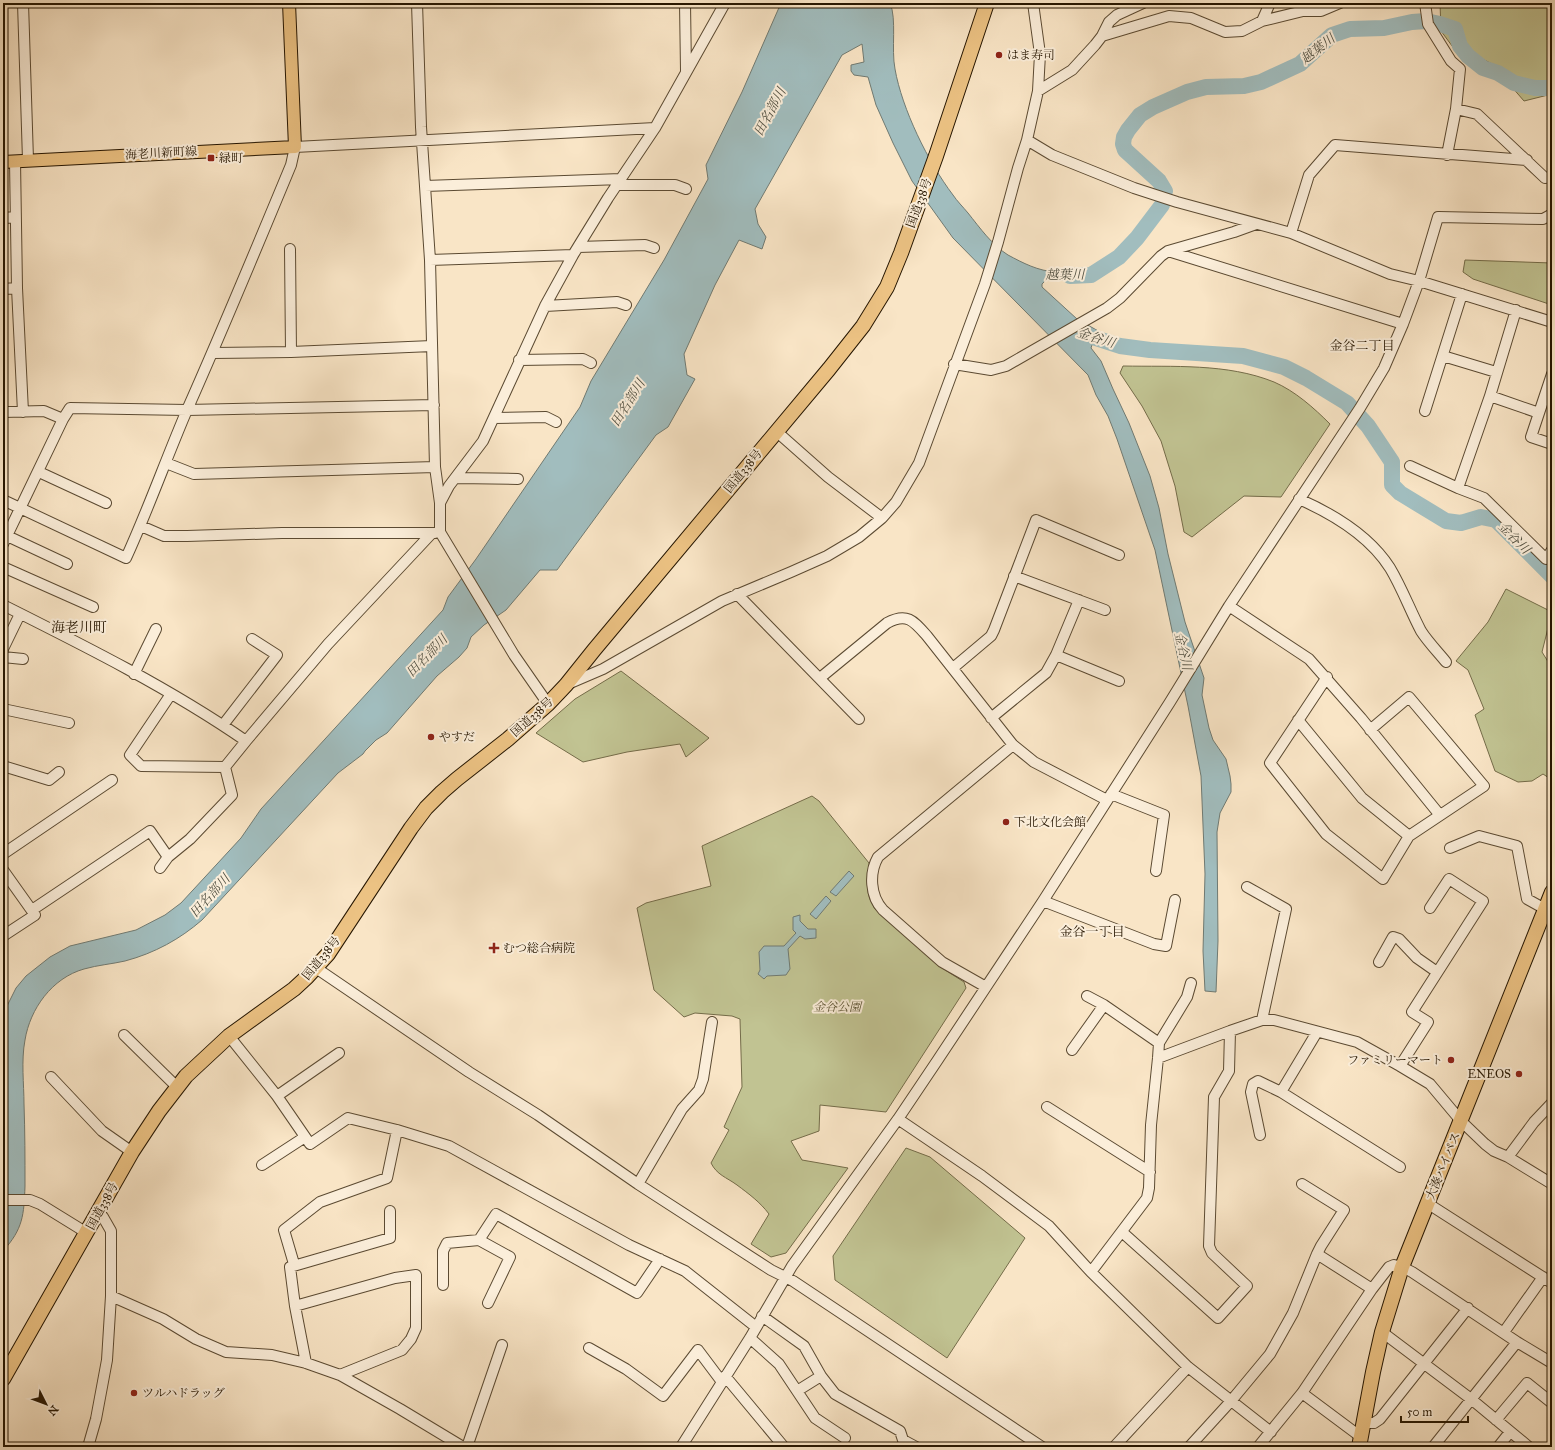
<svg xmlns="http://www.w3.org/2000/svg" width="1555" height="1450" viewBox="0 0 1555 1450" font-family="'IM FELL Great Primer','Noto Serif JP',serif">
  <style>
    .green { fill: #c1c392; stroke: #746c49 }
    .water { fill: #a1bdbe; stroke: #707a72 }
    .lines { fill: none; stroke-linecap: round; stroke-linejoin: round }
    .river { stroke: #a1bdbe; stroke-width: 16 }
    .minor-casing { stroke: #5b4a32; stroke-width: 12 }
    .major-casing { stroke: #261600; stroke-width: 14 }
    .highway-casing { stroke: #261600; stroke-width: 16 }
    .minor { stroke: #fbeeda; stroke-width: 10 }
    .major { stroke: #ecc283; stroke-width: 12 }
    .highway { stroke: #ecc283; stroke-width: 14 }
    .poi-dot { fill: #8f2418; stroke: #fbeeda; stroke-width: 1.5 }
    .labels { text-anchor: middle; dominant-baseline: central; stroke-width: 4; stroke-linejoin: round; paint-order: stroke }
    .poi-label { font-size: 12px; fill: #261600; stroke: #fbeeda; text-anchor: start }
    .street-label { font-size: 12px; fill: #261600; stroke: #fbeeda }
    .park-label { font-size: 12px; font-style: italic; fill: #5c5333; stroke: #fbeeda }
    .water-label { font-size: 13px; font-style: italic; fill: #515042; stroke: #fbeeda }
    .neighbourhood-label { font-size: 13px; fill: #261600; stroke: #fbeeda }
    .quarter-label { font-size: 14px; fill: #261600; stroke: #fbeeda }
  </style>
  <rect width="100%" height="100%" fill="#f9e5c6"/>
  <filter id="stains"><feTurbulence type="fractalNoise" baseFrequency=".005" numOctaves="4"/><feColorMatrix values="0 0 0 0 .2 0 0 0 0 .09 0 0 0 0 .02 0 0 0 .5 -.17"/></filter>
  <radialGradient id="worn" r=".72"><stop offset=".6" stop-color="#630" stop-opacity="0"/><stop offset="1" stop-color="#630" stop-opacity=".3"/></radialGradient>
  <!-- green -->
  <path class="green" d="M 1440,3 L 1552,3 L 1552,94 L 1524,101 L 1492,64 L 1475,55 L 1458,54 L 1441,31 Z
    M 1465,260 L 1552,263 L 1552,305 L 1473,279 L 1463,272 Z
    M 1123,366 C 1173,367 1227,363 1274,382 C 1295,391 1314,408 1330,424 L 1281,497 L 1244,496 L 1192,537 L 1184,532 L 1175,486 L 1161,441 L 1142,406 L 1120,373 Z
    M 1506,589 L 1552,612 L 1542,652 L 1552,668 L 1552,780 L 1543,774 L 1532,781 L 1518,782 L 1495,771 L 1475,715 L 1484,709 L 1468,670 L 1456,661 L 1488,622 Z
    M 621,671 L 709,738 L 686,757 L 680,744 L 627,752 L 583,762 L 536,733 L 575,699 Z
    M 812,796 L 819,801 L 869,863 C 870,882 863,891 875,909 L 939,966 L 964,982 L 966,988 L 886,1112 L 820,1105 L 819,1131 L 791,1141 L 802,1160 L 848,1168 L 786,1253 L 771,1257 L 751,1244 L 769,1214 C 760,1202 749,1194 737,1185 C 726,1177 717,1175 711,1163 L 729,1130 L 724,1127 L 742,1087 L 740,1019 L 732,1016 L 695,1013 L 684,1017 L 654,990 L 637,908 L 646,903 L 711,886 L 702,846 Z
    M 906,1148 L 930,1157 L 1025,1238 L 947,1358 L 835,1280 L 833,1256 Z"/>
  <!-- water -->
  <path class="water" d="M 781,3 L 890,3 C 897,19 891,49 895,69 C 902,109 928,162 953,195 C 957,201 963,207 968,213 C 980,228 992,245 1008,255 C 1023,263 1038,271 1056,272 C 1068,273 1081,269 1091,275 L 1082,280 L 1046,280 L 1042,284 L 1042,287 L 1077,319 L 1100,332 L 1093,342 L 1091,348 L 1101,361 L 1113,389 L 1129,423 L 1150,476 L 1159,508 L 1168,554 L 1185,622 L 1204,678 L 1202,695 L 1209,728 L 1213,740 L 1226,759 L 1230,776 L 1231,784 L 1231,792 L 1220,813 L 1217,832 L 1218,941 L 1216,992 L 1205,991 L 1203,951 L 1205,874 L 1201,776 L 1188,706 L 1155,550 L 1117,439 L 1108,416 L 1096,395 L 1088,375 L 953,238 L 912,181 L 893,143 L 876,105 L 868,77 L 854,75 L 851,71 L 851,65 L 864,62 L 862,44 L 842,55 L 755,209 L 758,224 L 766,237 L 762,249 L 739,240 L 715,285 L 684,354 L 687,375 L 695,379 L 668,427 L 656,435 L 557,570 L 540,570 L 506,610 L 484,625 L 471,637 L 467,648 L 459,657 L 437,676 L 387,733 L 376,740 L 365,751 L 363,754 L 338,773 L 202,920 C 180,939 155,953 125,961 C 112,964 98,965 84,969 C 52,978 30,1009 25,1040 C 21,1061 24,1084 24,1104 C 25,1132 25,1159 25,1186 C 24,1215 23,1229 3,1251 L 3,1014 L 16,988 L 26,976 L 50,957 L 70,946 L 136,930 L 165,915 L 181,903 L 241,838 L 261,809 L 443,610 L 448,597 L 476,559 L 580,407 L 591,381 L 664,260 L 708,179 L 706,165 L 742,92 Z
    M 849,871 L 854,876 L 836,896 L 830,892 Z
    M 826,896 L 831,901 L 816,919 L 810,914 Z
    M 800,915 L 800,921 L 808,929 L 816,929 L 816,938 L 805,939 L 800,936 L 788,949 L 790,969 L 786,975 L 767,976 L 764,979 L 758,974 L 760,970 L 759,952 L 764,946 L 784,946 L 796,933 L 793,930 L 793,917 Z"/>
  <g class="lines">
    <!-- river -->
    <path class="river" d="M 1165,191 L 1159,181 L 1125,150 L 1123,144 L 1124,137 L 1128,130 L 1140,115 L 1153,107 L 1187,92 L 1206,87 L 1244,86 L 1261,82 L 1300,64 L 1332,35 L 1350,29 L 1384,28 L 1412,22 L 1426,21 L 1440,24 L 1455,29 L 1460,46 L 1468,56 L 1483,68 L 1498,73 L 1514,83 L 1535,88 L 1552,88
      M 1070,276 L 1091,275 L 1119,257 L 1137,238 L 1162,205
      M 1077,332 L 1120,346 L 1150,350 L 1243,356 L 1284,367 L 1306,378 L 1347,403 L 1368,426 L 1392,462 L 1392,485 L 1400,493 L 1446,521 L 1461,523 L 1481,517 L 1496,520 L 1552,576"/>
    <defs>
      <path id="minor" d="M 23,3 L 28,160
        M 417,3 L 421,127 L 430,260 L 435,467 L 440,503 L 440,532 L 514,655 L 548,704
        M 685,3 L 686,71
        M 1425,3 L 1428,24 L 1451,61 L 1460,69 L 1456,109 L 1447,155
        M 1262,21 L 1303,11 L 1321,11 L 1340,3
        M 1102,36 L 1169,16 L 1191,18 L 1225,32 L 1242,31 L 1262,21 L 1270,3
        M 1038,91 L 1072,70 L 1095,45 L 1102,36 L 1109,22 L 1117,15 L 1143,3
        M 1456,109 L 1477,114 L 1545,178
        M 1027,140 L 1052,155 L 1134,188 L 1177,202 L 1291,233 L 1390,274 L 1419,281 L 1552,322
        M 15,161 L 17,288 L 23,412
        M 617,185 L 675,185 L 686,189
        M 425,186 L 621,179
        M 3,218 L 15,217
        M 1291,233 L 1309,175 L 1335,145 L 1527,160
        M 578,247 L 645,245 L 654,248
        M 290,249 L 291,352
        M 1168,251 L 1403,324
        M 430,260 L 573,255
        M 3,289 L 17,288
        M 545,306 L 617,302 L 626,305
        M 1516,310 L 1490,396 L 1539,413 L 1531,437 L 1552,444
        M 213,353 L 291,352 L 432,346
        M 1443,356 L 1496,372
        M 519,360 L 583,359 L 591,363
        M 954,364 L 991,370 L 1006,366 L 1107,308 L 1120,298 L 1161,256 L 1168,251 L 1234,232 L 1256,224
        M 1425,411 L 1462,294
        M 3,412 L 44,411 L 63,419
        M 1539,413 L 1552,374
        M 494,418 L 546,417 L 556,422
        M 776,431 L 828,477 L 882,518
        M 166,463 L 194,474 L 435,467
        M 1410,466 L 1458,488 L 1484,498 L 1546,559 L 1552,550
        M 39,472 L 106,503
        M 456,478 L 518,479
        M 1458,488 L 1490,396
        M 1299,499 C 1333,514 1369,535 1390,568 C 1402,588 1410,610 1421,631 C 1428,642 1438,652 1446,662
        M 3,500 L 126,558 C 148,510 166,459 187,410 C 223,329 257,247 291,165 L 295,147 L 655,128
        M 440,503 L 449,486 L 483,441 L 545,306 L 573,255 L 608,198 L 655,128 L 725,3
        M 141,526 L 164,536 L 187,536 L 282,533 L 435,533
        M 3,534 L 67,564
        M 3,544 L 63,419 L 70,408 L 187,410 L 434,405
        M 3,567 L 93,607
        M 1014,576 L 1105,610
        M 737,594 L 859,719
        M 3,605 C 85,646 171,689 246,741 L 328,644 L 432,533
        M 1229,606 L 1309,659 L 1361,718 L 1439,814
        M 3,649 L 20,614
        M 1056,655 L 1119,681
        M 3,657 L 23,659
        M 953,668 L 991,636 L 994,630 L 1036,520 L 1119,555
        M 134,674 L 156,629
        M 1327,677 L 1270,763 L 1326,834 L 1383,879 L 1409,836 L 1484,786 L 1409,697 L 1370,730
        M 820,678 L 887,623 C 907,612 914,621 927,636 L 1013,745 L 1034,762 L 1107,800
        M 568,684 L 603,669 L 722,601 L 791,572 L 827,556 L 859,537 L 882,518 L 896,502 L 919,463 L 985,284 L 998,242 L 1018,168 L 1027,140 L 1038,91 L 1040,54 L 1033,3
        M 171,694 L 130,755 L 141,766 L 225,767
        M 3,709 L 69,723
        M 991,718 L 1046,673 L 1056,655 L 1079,600
        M 1298,720 L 1362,798 L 1409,836
        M 223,725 L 277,655 L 252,639
        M 3,766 L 49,780 L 59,772
        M 1111,794 L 1164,815 L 1156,871
        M 1450,848 L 1479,836 L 1517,846 L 1527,899 L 1545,909
        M 3,854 L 112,780
        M 160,868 L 168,857 L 190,839 L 232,795 L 225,767 L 246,741
        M 3,870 L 35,915 L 3,936
        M 1247,887 L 1286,909 L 1262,1020
        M 1043,901 L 1154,944 L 1166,946 L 1175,900
        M 32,910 L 150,831 L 168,857
        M 1379,962 L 1393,937 L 1399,939 L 1417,958 L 1437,972
        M 316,968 L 469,1072 L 538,1115 L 638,1184 L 771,1270 L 793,1281 L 1042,1447
        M 986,987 L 942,962 L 883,910 C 870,896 869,873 878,857 L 1013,745
        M 1087,996 L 1104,1005 L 1159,1043
        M 124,1035 L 177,1087
        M 229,1036 L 277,1096 L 310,1144 L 348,1118 L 397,1130 L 449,1146 L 629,1245 L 685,1271 L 756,1327
        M 1072,1050 L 1104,1005
        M 1158,1058 L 1230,1031 L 1262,1020 L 1274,1020 L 1357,1042 L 1400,1066 L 1430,1084 L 1461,1121 L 1485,1144 L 1494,1151 L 1508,1157 L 1552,1184
        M 1400,1066 L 1428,1022 L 1412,1012 L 1483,901 L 1449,879 L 1430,908
        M 51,1077 L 102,1131 L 132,1152
        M 1281,1092 L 1317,1032
        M 277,1096 L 339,1053
        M 1047,1107 L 1150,1172
        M 898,1119 L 982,1176 L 1049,1226 L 1091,1272 L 1188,1367 L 1271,1432
        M 1260,1135 L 1251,1092 L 1253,1084 L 1258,1081 L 1281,1092 L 1400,1167
        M 1508,1157 L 1534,1122 L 1552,1103
        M 262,1165 L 305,1137
        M 638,1184 L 682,1109 L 699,1090 L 703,1079 L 712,1022
        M 1302,1184 L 1344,1210 L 1321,1246 L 1317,1254
        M 3,1200 L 30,1200 L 40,1204 L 87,1233
        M 1427,1203 L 1552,1283
        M 1122,1232 L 1218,1318 L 1247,1286 L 1212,1253 L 1209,1246 L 1214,1097 L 1229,1071 L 1230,1031
        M 479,1240 L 510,1257 L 488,1303
        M 294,1264 L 284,1230 L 320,1202 L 387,1178 L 397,1130
        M 1091,1272 L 1147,1198 L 1149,1188 L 1151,1125 L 1158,1058 L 1159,1043 L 1187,997 L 1191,983
        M 443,1285 L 443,1251 L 447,1243 L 479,1240 L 496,1214 L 637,1293 L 660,1259
        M 111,1296 L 163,1319 L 196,1339 L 226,1352 L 272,1355 L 306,1363 L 340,1375 L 400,1409 L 463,1447
        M 295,1306 L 395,1278 L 416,1275 L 416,1328 L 411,1339 L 402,1350 L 340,1375
        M 762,1316 L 804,1346 L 821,1376 L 835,1394 L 900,1431 L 903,1440 L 916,1447
        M 1382,1332 L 1471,1399 L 1529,1447
        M 1504,1332 L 1543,1277
        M 750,1338 L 779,1364 L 797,1391 L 821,1376
        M 589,1348 L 626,1369 L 663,1396 L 698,1350 L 722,1382
        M 306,1363 L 295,1306 L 290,1267 L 390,1238 L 390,1211
        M 725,1376 L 784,1447
        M 797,1391 L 815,1418 L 845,1438
        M 1302,1393 L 1361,1437
        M 1496,1420 L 1527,1383 L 1552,1403
        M 1363,1423 L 1374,1423 L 1380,1419 L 1468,1308
        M 88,1447 L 96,1419 L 107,1360 L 111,1296 L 111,1231 L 103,1217 L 98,1213
        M 467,1447 L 502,1345
        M 681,1447 L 750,1338 L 792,1266 L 898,1119 L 937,1061 L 1043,901 L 1170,702 L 1229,606 L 1360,408 L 1384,368 L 1403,324 L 1419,281 L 1438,217 L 1543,219 L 1552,214
        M 1114,1447 L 1188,1367
        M 1189,1447 L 1231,1401 L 1270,1354 L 1293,1313 L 1317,1254 L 1372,1289
        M 1258,1447 L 1302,1393 L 1372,1289 L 1389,1267 L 1394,1265 L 1402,1267 L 1412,1272 L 1517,1342 L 1552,1363
        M 1433,1447 L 1517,1342
        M 1498,1447 L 1510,1432"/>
      <path id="major" d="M 3,162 L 295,147 L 289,3"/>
      <path id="highway" d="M 3,1379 L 132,1152 L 159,1111 L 186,1076 L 229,1036 L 294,989 L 307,977 L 328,954 L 411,828 L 426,808 L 442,792 L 457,779 L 508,739 L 548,704 L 566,685 L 594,650 L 829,369 L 863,326 L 887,287 L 901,253 L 936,156 L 987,3
        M 1359,1447 L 1373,1372 L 1382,1332 L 1402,1267 L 1552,892"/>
    </defs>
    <!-- minor casing -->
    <use href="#minor" class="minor-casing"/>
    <!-- major casing -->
    <use href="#major" class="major-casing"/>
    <!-- highway casing -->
    <use href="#highway" class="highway-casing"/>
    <!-- minor -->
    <use href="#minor" class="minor"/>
    <!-- major -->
    <use href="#major" class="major"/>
    <!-- highway -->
    <use href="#highway" class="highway"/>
  </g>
  <!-- markers -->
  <g class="poi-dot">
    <circle cx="999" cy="55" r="4"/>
    <rect x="207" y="154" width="8" height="8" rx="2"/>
    <circle cx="431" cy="737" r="4"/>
    <circle cx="1006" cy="822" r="4"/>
    <path d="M492 942h4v4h4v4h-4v4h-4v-4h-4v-4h4z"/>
    <circle cx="1451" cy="1060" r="4"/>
    <circle cx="1519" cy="1074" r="4"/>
    <circle cx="134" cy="1393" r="4"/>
  </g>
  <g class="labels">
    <!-- poi labels -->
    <g class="poi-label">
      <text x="1007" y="55">はま寿司</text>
      <text x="219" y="158">緑町</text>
      <text x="439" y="737">やすだ</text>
      <text x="1014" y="822">下北文化会館</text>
      <text x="503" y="948">むつ総合病院</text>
      <text x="1443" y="1060" text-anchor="end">ファミリーマート</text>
      <text x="1511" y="1074" text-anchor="end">ENEOS</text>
      <text x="142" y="1393">ツルハドラッグ</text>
    </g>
    <!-- street labels -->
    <g class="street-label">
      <text transform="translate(161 153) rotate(-3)">海老川新町線</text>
      <text transform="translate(919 203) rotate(-70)">国道338号</text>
      <text transform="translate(743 471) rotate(-51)">国道338号</text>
      <text transform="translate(532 717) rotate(-42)">国道338号</text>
      <text transform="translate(321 958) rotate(-51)">国道338号</text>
      <text transform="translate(1443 1166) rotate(-68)">大湊バイパス</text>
      <text transform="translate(102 1206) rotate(-61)">国道338号</text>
    </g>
    <!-- park labels -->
    <g class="park-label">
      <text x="837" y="1007">金谷公園</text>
    </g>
    <!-- water labels -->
    <g class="water-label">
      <text transform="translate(1318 49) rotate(-38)">越葉川</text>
      <text transform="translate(770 112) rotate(-62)">田名部川</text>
      <text transform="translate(1065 275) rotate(-1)">越葉川</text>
      <text transform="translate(1096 338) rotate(17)">金谷川</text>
      <text transform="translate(628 403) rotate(-58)">田名部川</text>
      <text transform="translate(1514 538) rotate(45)">金谷川</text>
      <text transform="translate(1183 651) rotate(77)">金谷川</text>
      <text transform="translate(427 656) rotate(-46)">田名部川</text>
      <text transform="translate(210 896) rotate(-48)">田名部川</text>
    </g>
    <!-- neighbourhood labels -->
    <g class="neighbourhood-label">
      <text x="1362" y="346">金谷二丁目</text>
      <text x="1092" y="932">金谷一丁目</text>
    </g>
    <!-- quarter labels -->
    <g class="quarter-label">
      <text x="79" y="627">海老川町</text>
    </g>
  </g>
  <!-- margin -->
  <rect width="1555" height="1450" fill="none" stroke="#f9e5c6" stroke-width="16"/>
  <rect x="4" y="4" width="1547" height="1442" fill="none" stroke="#261600" stroke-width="2"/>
  <rect x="8" y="8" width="1539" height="1434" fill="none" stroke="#261600"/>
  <!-- north arrow -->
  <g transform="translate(46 1404) rotate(132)" stroke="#fbeeda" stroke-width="3" paint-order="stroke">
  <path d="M0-3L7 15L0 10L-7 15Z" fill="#261600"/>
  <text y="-6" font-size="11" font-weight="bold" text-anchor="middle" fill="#261600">N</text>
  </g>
  <!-- scale -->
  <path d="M1401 1416v6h67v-6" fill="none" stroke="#261600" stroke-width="2"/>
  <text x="1407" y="1416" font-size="12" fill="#261600" stroke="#fbeeda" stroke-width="3" paint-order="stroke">50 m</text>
  <rect width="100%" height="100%" filter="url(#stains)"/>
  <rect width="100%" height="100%" fill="url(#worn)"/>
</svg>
